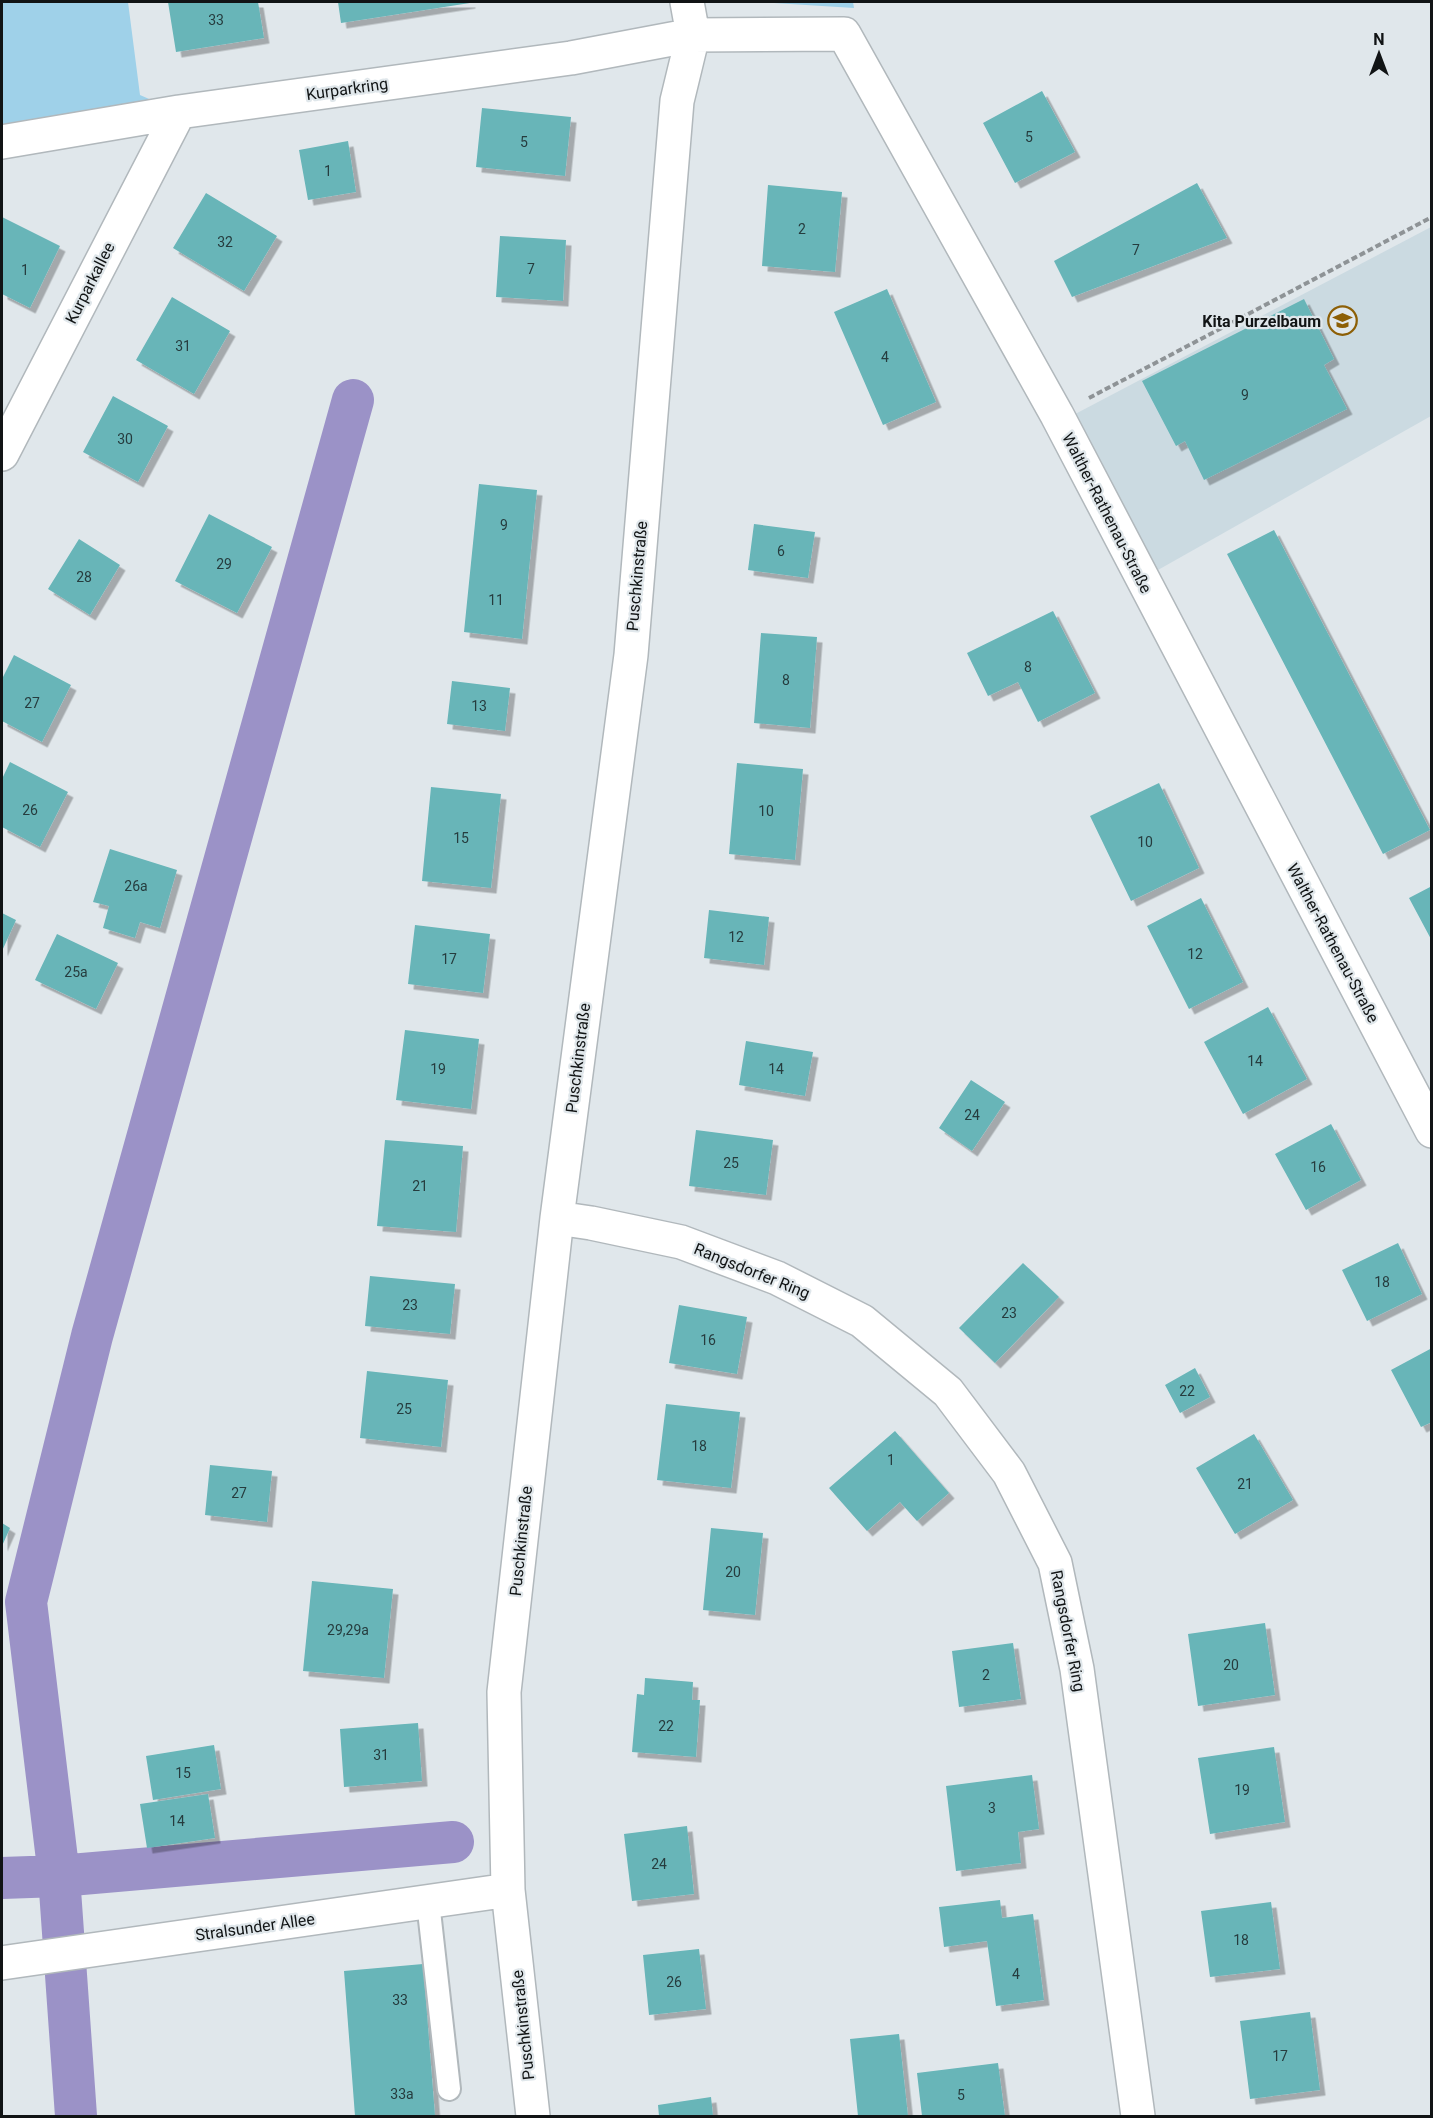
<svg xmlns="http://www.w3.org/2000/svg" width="1433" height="2118" viewBox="0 0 1433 2118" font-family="Roboto,sans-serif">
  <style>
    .built { fill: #cbdae1 }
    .green { fill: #9fd1e9 }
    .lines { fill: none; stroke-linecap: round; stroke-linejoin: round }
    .canal { stroke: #9b92c7; stroke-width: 42 }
    .building { fill: #67b5b8; filter: url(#shadow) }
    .lane-casing { stroke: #b1b8bc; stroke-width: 26 }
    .street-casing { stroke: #b1b8bc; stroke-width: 36 }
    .path { stroke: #8e9396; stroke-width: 4; stroke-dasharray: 6 3; stroke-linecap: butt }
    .lane { stroke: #fff; stroke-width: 22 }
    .street { stroke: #fff; stroke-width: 33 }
    .labels { text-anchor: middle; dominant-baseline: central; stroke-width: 4.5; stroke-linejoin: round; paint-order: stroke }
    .number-label { font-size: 14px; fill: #263c3e }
    .street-label { font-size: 16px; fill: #111415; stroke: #e0e7eb }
    .poi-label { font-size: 16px; font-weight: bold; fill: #111415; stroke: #e0e7eb; text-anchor: end }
  </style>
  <defs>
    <filter id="shadow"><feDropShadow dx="5.5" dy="5.5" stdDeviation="0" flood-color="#0004"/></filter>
  </defs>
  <rect width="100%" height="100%" fill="#e0e7eb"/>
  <!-- built -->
  <path class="built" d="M 1431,227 L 1431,416 L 1142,579 L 1060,422 Z"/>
  <!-- green -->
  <path class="green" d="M 2,2 L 128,2 L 140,95 L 179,112 L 2,142 Z
    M 759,2 L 853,2 L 854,8 Z"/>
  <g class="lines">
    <!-- canal -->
    <path class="canal" d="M 2,1878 L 59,1876 L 453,1842
      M 76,2116 L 59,1876 L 26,1602 L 92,1336 L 353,400"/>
  </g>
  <!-- building -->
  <path class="building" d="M 168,2 L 258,2 L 264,38 L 176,52 Z
    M 338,2 L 470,2 L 470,3 L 341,23 Z
    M 1042,91 L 1075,152 L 1015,183 L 983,123 Z
    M 482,108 L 571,117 L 565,176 L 476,167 Z
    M 348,141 L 356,192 L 308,200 L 299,150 Z
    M 1197,183 L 1227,238 L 1072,297 L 1054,261 Z
    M 768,185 L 842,192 L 835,272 L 762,266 Z
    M 206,193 L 277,236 L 244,291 L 173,248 Z
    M 2,217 L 60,246 L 30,308 L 2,294 Z
    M 500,236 L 566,240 L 563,301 L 496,297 Z
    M 887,289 L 936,402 L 883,425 L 834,312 Z
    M 172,297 L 230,331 L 194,394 L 136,360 Z
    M 1304,299 L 1334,359 L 1324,365 L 1347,409 L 1204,480 L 1185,441 L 1176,446 L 1142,381 Z
    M 113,396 L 168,426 L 138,482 L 83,452 Z
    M 479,484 L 537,490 L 522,639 L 464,632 Z
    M 209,514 L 272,547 L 237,613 L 175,581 Z
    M 754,524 L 815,532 L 808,578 L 748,570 Z
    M 1274,530 L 1430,830 L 1383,854 L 1227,554 Z
    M 79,539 L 120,565 L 90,615 L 48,589 Z
    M 1053,611 L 1095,693 L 1038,722 L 1018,682 L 988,696 L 967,653 Z
    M 761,633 L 817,637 L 810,728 L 754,723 Z
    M 14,655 L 71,685 L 42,742 L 2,721 L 2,679 Z
    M 452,681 L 510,688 L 505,731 L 447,724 Z
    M 10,762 L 68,792 L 40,847 L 2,827 L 2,779 Z
    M 737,763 L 803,769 L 795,860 L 729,854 Z
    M 1159,783 L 1199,868 L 1131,901 L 1090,816 Z
    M 431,787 L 501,794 L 491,888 L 422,881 Z
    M 110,849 L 177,870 L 160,928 L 140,922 L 135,938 L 103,928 L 109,906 L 93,902 Z
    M 1432,886 L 1432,941 L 1409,898 Z
    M 1201,898 L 1243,982 L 1189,1009 L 1147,926 Z
    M 709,910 L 769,917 L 764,965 L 704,958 Z
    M 2,913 L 16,920 L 2,951 Z
    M 415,925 L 490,934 L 483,993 L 408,984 Z
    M 57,934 L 118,963 L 96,1009 L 35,980 Z
    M 1268,1007 L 1307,1079 L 1243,1114 L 1204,1042 Z
    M 405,1030 L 479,1039 L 471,1109 L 396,1100 Z
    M 746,1041 L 813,1052 L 805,1096 L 739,1085 Z
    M 971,1080 L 1005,1102 L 972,1151 L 939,1128 Z
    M 1331,1124 L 1361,1180 L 1306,1210 L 1275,1154 Z
    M 696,1130 L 773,1140 L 766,1195 L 689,1186 Z
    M 385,1140 L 463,1146 L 456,1232 L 377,1226 Z
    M 1398,1243 L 1422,1294 L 1367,1321 L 1342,1270 Z
    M 1023,1263 L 1059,1297 L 995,1363 L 959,1328 Z
    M 370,1276 L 455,1284 L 450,1334 L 365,1326 Z
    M 679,1305 L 747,1317 L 737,1374 L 669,1363 Z
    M 1432,1348 L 1432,1422 L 1421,1427 L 1391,1370 Z
    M 1195,1368 L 1210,1397 L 1180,1413 L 1165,1385 Z
    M 367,1371 L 448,1380 L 441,1447 L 360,1438 Z
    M 666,1404 L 740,1412 L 731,1488 L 657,1480 Z
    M 895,1431 L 949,1493 L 917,1521 L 900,1502 L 867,1531 L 829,1488 Z
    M 1254,1434 L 1293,1500 L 1235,1534 L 1196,1468 Z
    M 210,1465 L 272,1471 L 267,1522 L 205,1515 Z
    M 2,1523 L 10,1528 L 2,1546 Z
    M 711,1528 L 763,1533 L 755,1615 L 703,1610 Z
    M 312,1581 L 393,1589 L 384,1678 L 303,1671 Z
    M 1265,1623 L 1275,1695 L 1198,1706 L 1188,1634 Z
    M 1013,1643 L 1021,1699 L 959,1707 L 952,1651 Z
    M 645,1678 L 693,1682 L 692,1700 L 700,1700 L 696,1757 L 632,1752 L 637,1694 L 644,1695 Z
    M 418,1723 L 422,1781 L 344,1787 L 340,1729 Z
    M 214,1745 L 221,1789 L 153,1800 L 146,1756 Z
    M 1274,1747 L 1285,1822 L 1210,1834 L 1198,1758 Z
    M 1032,1775 L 1039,1829 L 1018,1832 L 1021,1863 L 956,1871 L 946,1786 Z
    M 208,1794 L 215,1838 L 147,1848 L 140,1804 Z
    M 687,1826 L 694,1894 L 632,1901 L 624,1834 Z
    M 1000,1900 L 1002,1918 L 1033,1914 L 1044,2000 L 996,2006 L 987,1941 L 944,1947 L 939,1907 Z
    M 1271,1902 L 1280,1969 L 1210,1977 L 1201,1911 Z
    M 699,1949 L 706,2009 L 649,2015 L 643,1955 Z
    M 423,1964 L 435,2116 L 355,2116 L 344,1971 Z
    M 1310,2012 L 1320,2090 L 1250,2099 L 1240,2021 Z
    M 899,2034 L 908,2116 L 858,2116 L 850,2039 Z
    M 998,2063 L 1005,2116 L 922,2116 L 917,2073 Z
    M 711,2097 L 713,2116 L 659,2116 L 658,2105 Z"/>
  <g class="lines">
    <defs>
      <path id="lane" d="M 428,1902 L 449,2089"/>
      <path id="street" d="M 2,142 L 179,112 L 571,58 L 693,35 L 844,34 L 1057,415 L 1432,1131
        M 2,454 L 179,112
        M 557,1218 L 591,1223 L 681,1242 L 777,1278 L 862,1321 L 948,1392 L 1009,1473 L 1055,1563 L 1077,1669 L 1138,2116
        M 2,1963 L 508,1890
        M 533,2116 L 508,1890 L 504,1692 L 557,1218 L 631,655 L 677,101 L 693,35 L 687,2"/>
    </defs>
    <!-- lane casing -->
    <use href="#lane" class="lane-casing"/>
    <!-- street casing -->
    <use href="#street" class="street-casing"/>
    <!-- path -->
    <path class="path" d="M 1089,398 L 1432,217"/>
    <!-- lane -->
    <use href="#lane" class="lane"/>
    <!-- street -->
    <use href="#street" class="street"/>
  </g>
  <!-- icons -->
  <defs>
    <symbol id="school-ring" viewBox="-11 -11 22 22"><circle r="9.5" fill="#e0e7eb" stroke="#8d5f06" stroke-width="1.5"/><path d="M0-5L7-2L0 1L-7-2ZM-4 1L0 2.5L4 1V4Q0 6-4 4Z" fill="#8d5f06"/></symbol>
  </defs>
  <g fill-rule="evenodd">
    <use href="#school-ring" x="1326" y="304" width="33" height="33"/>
  </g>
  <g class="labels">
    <!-- number labels -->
    <g class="number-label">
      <text x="216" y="20">33</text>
      <text x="1029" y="137">5</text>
      <text x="524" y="142">5</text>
      <text x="328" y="171">1</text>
      <text x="802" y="229">2</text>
      <text x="225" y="242">32</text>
      <text x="1136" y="250">7</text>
      <text x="531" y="269">7</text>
      <text x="25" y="270">1</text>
      <text x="183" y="346">31</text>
      <text x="885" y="357">4</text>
      <text x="1245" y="395">9</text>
      <text x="125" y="439">30</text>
      <text x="504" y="525">9</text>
      <text x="781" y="551">6</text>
      <text x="224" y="564">29</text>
      <text x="84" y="577">28</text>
      <text x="496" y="600">11</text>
      <text x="1028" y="667">8</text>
      <text x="786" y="680">8</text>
      <text x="32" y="703">27</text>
      <text x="479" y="706">13</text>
      <text x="30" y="810">26</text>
      <text x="766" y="811">10</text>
      <text x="461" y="838">15</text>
      <text x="1145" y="842">10</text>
      <text x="136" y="886">26a</text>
      <text x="736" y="937">12</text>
      <text x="1195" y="954">12</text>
      <text x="449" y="959">17</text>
      <text x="76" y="972">25a</text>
      <text x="1255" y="1061">14</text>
      <text x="438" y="1069">19</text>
      <text x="776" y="1069">14</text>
      <text x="972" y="1115">24</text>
      <text x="731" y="1163">25</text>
      <text x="1318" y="1167">16</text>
      <text x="420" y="1186">21</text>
      <text x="1382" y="1282">18</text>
      <text x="410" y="1305">23</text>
      <text x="1009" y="1313">23</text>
      <text x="708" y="1340">16</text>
      <text x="1187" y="1391">22</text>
      <text x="404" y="1409">25</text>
      <text x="699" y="1446">18</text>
      <text x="891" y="1460">1</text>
      <text x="1245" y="1484">21</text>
      <text x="239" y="1493">27</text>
      <text x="733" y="1572">20</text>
      <text x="348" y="1630">29,29a</text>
      <text x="1231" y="1665">20</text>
      <text x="986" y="1675">2</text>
      <text x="666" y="1726">22</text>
      <text x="381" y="1755">31</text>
      <text x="183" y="1773">15</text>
      <text x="1242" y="1790">19</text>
      <text x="992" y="1808">3</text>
      <text x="177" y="1821">14</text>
      <text x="659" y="1864">24</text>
      <text x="1241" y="1940">18</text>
      <text x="1016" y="1974">4</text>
      <text x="674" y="1982">26</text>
      <text x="400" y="2000">33</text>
      <text x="1280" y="2056">17</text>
      <text x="402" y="2094">33a</text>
      <text x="961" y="2095">5</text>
    </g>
    <!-- street labels -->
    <g class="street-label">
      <text transform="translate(347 89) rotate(-8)">Kurparkring</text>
      <text transform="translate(90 283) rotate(-63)">Kurparkallee</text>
      <text transform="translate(1107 513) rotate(63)">Walther-Rathenau-Straße</text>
      <text transform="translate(637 576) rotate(-85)">Puschkinstraße</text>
      <text transform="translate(1333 943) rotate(62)">Walther-Rathenau-Straße</text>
      <text transform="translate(578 1058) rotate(-83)">Puschkinstraße</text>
      <text transform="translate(752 1271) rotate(22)">Rangsdorfer Ring</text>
      <text transform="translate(521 1541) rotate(-84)">Puschkinstraße</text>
      <text transform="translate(1068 1631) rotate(79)">Rangsdorfer Ring</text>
      <text transform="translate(255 1927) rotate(-8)">Stralsunder Allee</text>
      <text transform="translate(523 2025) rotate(-96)">Puschkinstraße</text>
    </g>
    <!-- poi labels -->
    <g class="poi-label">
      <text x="1321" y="321">Kita Purzelbaum</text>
    </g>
  </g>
  <!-- border -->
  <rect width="1433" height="2118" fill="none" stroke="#111415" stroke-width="6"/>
  <!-- north arrow -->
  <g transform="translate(1379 54)" stroke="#e0e7eb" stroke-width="4.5" paint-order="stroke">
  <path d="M0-4.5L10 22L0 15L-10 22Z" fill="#111415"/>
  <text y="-9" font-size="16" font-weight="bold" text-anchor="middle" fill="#111415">N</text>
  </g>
</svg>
